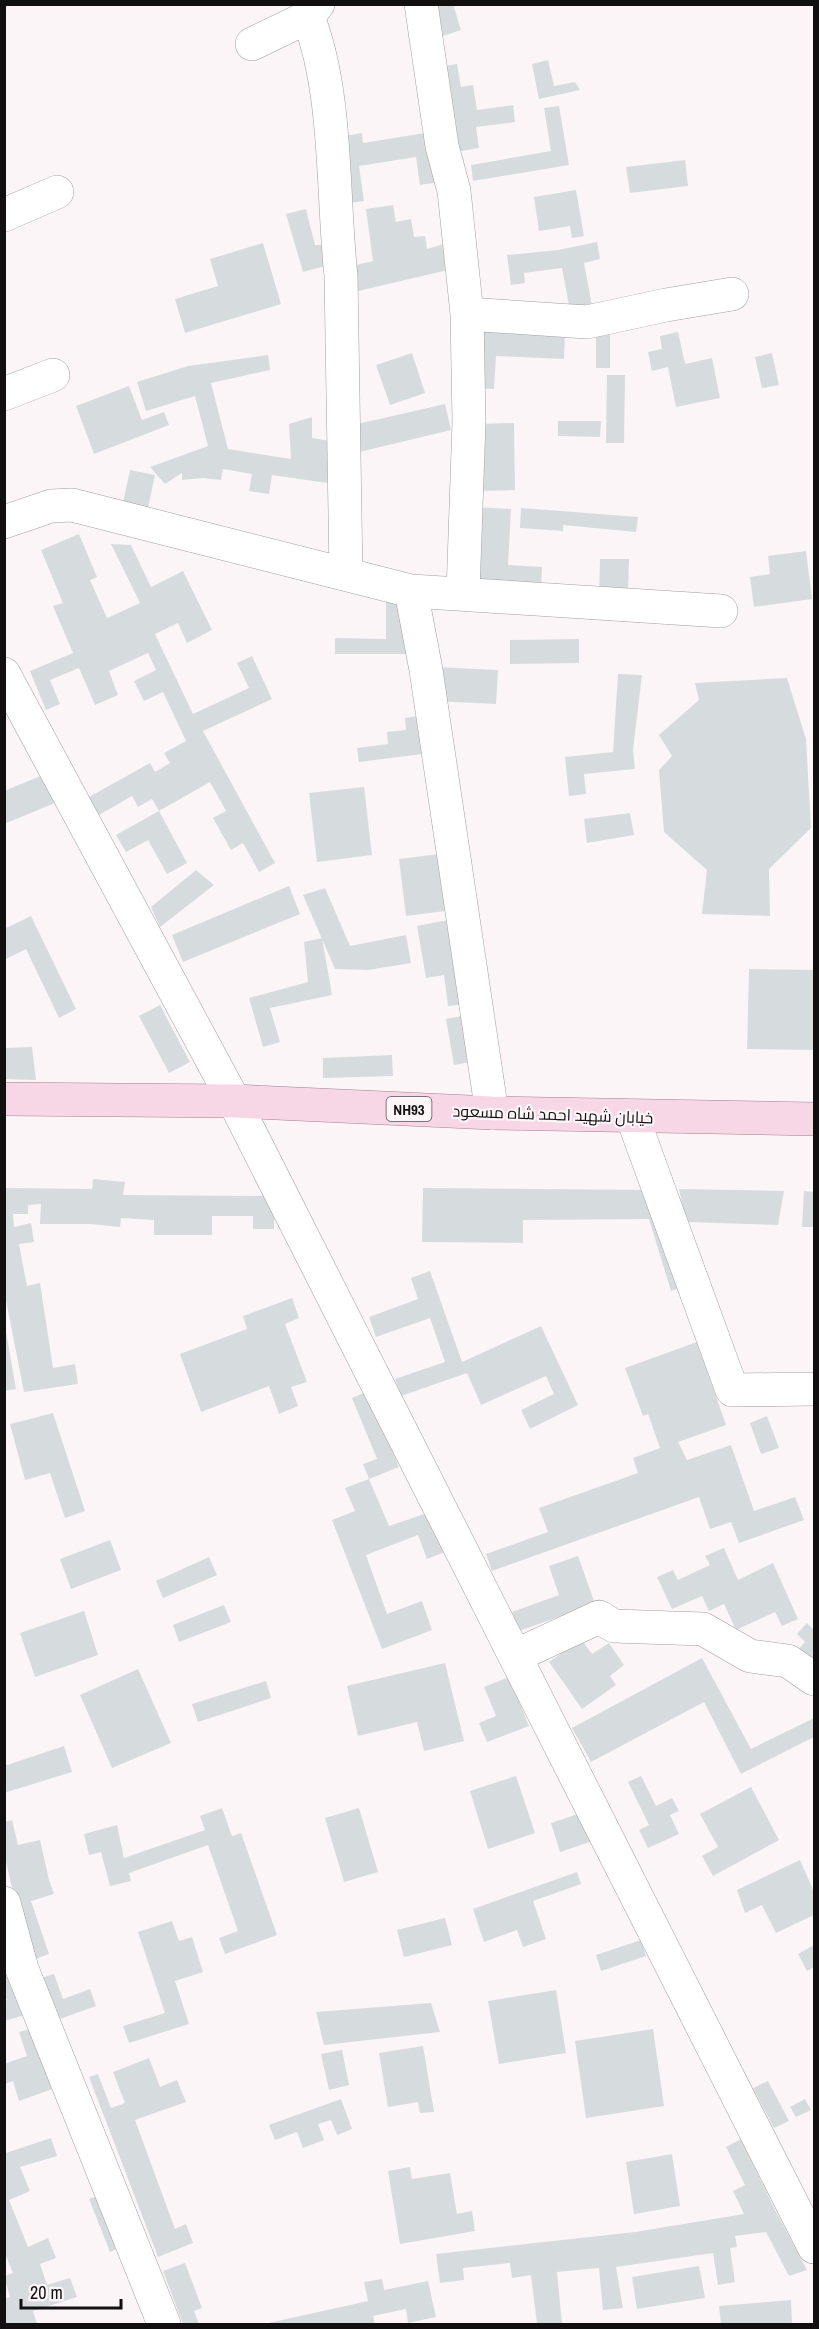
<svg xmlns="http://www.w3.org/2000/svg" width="819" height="2329" viewBox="0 0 819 2329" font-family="'Archivo Narrow',Cairo,sans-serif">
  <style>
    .building { fill: #d6dcdd }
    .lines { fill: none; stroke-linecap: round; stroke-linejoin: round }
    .minor-casing { stroke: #a49fa1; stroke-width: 34 }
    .primary-casing { stroke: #a37f8f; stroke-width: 34 }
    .minor { stroke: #fff; stroke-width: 33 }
    .primary { stroke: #f7d6e5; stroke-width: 33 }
    .labels { text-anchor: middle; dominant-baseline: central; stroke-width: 4.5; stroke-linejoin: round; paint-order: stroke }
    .shield { fill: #fbf5f8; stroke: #575456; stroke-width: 1.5 }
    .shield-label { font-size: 15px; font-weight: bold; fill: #110f10 }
    .street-label { font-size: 16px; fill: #110f10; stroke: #fbf5f8 }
  </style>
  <rect width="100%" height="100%" fill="#fbf5f8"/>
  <!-- building -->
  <path class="building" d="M 430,4 L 453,4 L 461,30 L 440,37 Z
    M 548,60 L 554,86 L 575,82 L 580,90 L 539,99 L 532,64 Z
    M 457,64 L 461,87 L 473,85 L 477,110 L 513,105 L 515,122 L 476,127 L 479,148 L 456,152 L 444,66 Z
    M 559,106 L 569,165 L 473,181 L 471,165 L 551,151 L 544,108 Z
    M 431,132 L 439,182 L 420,185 L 416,157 L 359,166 L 364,201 L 350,203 L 340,137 L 362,133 L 363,143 Z
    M 685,160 L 688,186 L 630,193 L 626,167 Z
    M 576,190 L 584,236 L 572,238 L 570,226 L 539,231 L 534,197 Z
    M 393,205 L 396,222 L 411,219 L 414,237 L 425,236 L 427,249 L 451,242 L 452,269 L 354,292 L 356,265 L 373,261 L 366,209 Z
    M 306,209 L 315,245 L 327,245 L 326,266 L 303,272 L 286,214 Z
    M 597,242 L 600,259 L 584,263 L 593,311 L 571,316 L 562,268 L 524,273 L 525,283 L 511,285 L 507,255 L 558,250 Z
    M 263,243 L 281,304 L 185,333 L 175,299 L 218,286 L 210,259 Z
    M 477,328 L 565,332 L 564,359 L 496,356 L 494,389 L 474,388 Z
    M 596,329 L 610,329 L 610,368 L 596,368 Z
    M 678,332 L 685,364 L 712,358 L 720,398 L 676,407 L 668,367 L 652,371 L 648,352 L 662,349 L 660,336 Z
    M 412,353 L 425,393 L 390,405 L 376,365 Z
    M 772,353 L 779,385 L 762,388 L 755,357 Z
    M 268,355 L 270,370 L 211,383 L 228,449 L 291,459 L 289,424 L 312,417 L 312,438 L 330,441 L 330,464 L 327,483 L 272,475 L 269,494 L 249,491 L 252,474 L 223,469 L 221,480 L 203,478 L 182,480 L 182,473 L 165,484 L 150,467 L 208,446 L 195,396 L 146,411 L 137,382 L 188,366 Z
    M 607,375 L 625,375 L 624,443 L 606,443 Z
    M 129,386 L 142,420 L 164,412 L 169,425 L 94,454 L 76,406 Z
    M 445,404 L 451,430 L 355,453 L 349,426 Z
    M 558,421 L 601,421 L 600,437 L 558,436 Z
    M 514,423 L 515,490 L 478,491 L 476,424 Z
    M 130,470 L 155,475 L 145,522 L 120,517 Z
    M 474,507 L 511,509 L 508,565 L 542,567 L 541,590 L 471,584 Z
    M 521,508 L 638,517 L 636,532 L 563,525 L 563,531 L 520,528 Z
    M 79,534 L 97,577 L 90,580 L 107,618 L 140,603 L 111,544 L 131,545 L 151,587 L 183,571 L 212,630 L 187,643 L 178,623 L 155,634 L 193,714 L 249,688 L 237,663 L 252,656 L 272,699 L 203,731 L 275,863 L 259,872 L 243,843 L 231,850 L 213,818 L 226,811 L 210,782 L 159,811 L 152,799 L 138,807 L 132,796 L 99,815 L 89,797 L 150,763 L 155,772 L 170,763 L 164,753 L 186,741 L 163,692 L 144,701 L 134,681 L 156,670 L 148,653 L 109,671 L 118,695 L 95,705 L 79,668 L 50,680 L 60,704 L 46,710 L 30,671 L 73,653 L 53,606 L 63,603 L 41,550 Z
    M 806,551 L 812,599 L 754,607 L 750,577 L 770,574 L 768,556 Z
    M 600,559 L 629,559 L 628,597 L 599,597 Z
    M 386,597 L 408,606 L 410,654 L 335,654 L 335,638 L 386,639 Z
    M 579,639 L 579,663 L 510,664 L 510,640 Z
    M 435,667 L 498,670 L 496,704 L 433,701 Z
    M 618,674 L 642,675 L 633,750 L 635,769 L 584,774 L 586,794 L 569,796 L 565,757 L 613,752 Z
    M 787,678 L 806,739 L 811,828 L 769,869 L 770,916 L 702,914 L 707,870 L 664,832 L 659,770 L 672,756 L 659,735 L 699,700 L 695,683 Z
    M 417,716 L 422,754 L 359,762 L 357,748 L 388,744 L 387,732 L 406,730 L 405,718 Z
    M 43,775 L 55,803 L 4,824 L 4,791 Z
    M 364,787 L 372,855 L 317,862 L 309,793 Z
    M 159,811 L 187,863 L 167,874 L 148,840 L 126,852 L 116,835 Z
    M 630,813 L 634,835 L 587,843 L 584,819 Z
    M 439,854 L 445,911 L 406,916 L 399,859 Z
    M 196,870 L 214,885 L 160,927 L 151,907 Z
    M 289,886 L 300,914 L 183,962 L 172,935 Z
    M 325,888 L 350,946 L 406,935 L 411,963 L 368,970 L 335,969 L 303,895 Z
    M 31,916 L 76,1009 L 59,1018 L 26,949 L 4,960 L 4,929 Z
    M 453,919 L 466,1004 L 448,1006 L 444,975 L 426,978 L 417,926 Z
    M 322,938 L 332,995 L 270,1008 L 280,1042 L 263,1047 L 249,998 L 308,982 L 304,942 Z
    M 749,969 L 814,970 L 814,1050 L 747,1049 Z
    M 160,1005 L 190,1062 L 169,1073 L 139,1016 Z
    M 472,1014 L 480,1060 L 454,1065 L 446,1019 Z
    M 32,1047 L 36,1080 L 4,1079 L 4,1048 Z
    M 392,1055 L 393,1076 L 323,1078 L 323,1058 Z
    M 93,1179 L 125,1182 L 123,1195 L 274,1196 L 274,1229 L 253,1229 L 253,1216 L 212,1216 L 212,1235 L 154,1235 L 154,1220 L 121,1218 L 120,1227 L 90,1224 L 40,1224 L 41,1204 L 28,1205 L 28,1214 L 13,1214 L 14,1227 L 31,1223 L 34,1242 L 19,1244 L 27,1286 L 40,1283 L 53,1368 L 75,1364 L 78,1384 L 24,1392 L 4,1290 L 4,1188 L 92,1189 Z
    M 423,1188 L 657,1190 L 684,1286 L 671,1291 L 649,1219 L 523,1220 L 523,1243 L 422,1242 Z
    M 679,1189 L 784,1191 L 778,1225 L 686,1222 Z
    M 804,1191 L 814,1192 L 814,1227 L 802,1227 Z
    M 430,1271 L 462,1362 L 541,1326 L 578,1405 L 530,1429 L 521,1410 L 554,1394 L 546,1376 L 481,1405 L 467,1373 L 401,1396 L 395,1379 L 445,1362 L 430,1318 L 376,1337 L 369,1317 L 418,1299 L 411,1278 Z
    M 292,1298 L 299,1318 L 285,1324 L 307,1382 L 291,1387 L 298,1406 L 279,1414 L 269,1386 L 201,1412 L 180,1354 L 247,1329 L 243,1316 Z
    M 4,1320 L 16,1389 L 4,1391 Z
    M 697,1342 L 726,1425 L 678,1442 L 687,1460 L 731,1445 L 754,1511 L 795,1497 L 804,1520 L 739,1543 L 731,1522 L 710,1529 L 699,1497 L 492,1571 L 486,1554 L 548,1532 L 539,1508 L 638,1473 L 633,1458 L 660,1448 L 648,1414 L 643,1416 L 625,1368 Z
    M 368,1391 L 399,1467 L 369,1479 L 363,1464 L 377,1459 L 352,1398 Z
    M 53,1413 L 85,1511 L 65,1518 L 50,1473 L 25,1480 L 10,1424 Z
    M 767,1416 L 779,1448 L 761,1454 L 750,1423 Z
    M 369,1479 L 389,1526 L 430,1512 L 445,1552 L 427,1559 L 418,1535 L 366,1555 L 387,1614 L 422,1601 L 432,1630 L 382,1649 L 332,1520 L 355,1511 L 345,1488 Z
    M 110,1540 L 121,1570 L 71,1589 L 60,1559 Z
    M 724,1548 L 738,1580 L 773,1563 L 798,1619 L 782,1626 L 775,1612 L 736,1630 L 724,1604 L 709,1611 L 702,1596 L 672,1609 L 657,1577 L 673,1570 L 678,1580 L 710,1565 L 705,1556 Z
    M 578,1556 L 595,1604 L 519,1631 L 512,1612 L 559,1595 L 549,1566 Z
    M 209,1557 L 217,1575 L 163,1598 L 156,1581 Z
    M 224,1605 L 231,1622 L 179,1642 L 173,1625 Z
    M 84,1611 L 98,1655 L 35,1677 L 20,1633 Z
    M 807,1623 L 814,1630 L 814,1664 L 799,1649 L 805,1642 L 797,1634 Z
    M 581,1639 L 592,1654 L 609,1643 L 624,1665 L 610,1676 L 616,1685 L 582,1709 L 549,1662 Z
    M 702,1658 L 751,1749 L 814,1718 L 814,1737 L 741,1774 L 704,1702 L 591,1762 L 572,1728 Z
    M 445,1663 L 464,1741 L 424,1751 L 417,1722 L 358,1736 L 347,1686 Z
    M 138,1669 L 171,1743 L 112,1768 L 80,1695 Z
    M 509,1677 L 529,1726 L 487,1742 L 479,1723 L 496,1716 L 484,1687 Z
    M 266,1681 L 271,1698 L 198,1722 L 192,1704 Z
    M 64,1746 L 72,1772 L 4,1793 L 4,1766 Z
    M 516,1776 L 535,1833 L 488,1849 L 470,1791 Z
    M 641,1776 L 656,1806 L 672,1798 L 679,1811 L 670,1815 L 679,1834 L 648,1848 L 639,1830 L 649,1825 L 628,1782 Z
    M 751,1787 L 779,1840 L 713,1876 L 702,1856 L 718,1847 L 700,1814 Z
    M 222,1808 L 232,1836 L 241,1833 L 277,1935 L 225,1954 L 219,1938 L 238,1931 L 208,1845 L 129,1873 L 131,1881 L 110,1886 L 101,1852 L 89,1855 L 84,1834 L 117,1825 L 124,1858 L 205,1830 L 200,1816 Z
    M 359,1808 L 378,1872 L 344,1882 L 325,1818 Z
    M 584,1812 L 593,1841 L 560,1852 L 551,1823 Z
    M 12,1820 L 18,1845 L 40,1840 L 49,1880 L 54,1894 L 31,1901 L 49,1954 L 35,1959 L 12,1888 L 4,1853 L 4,1822 Z
    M 800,1860 L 814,1892 L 814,1915 L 776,1933 L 762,1905 L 745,1913 L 737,1890 Z
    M 577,1872 L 581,1884 L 533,1901 L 546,1939 L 523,1947 L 517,1930 L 484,1942 L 473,1909 Z
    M 445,1918 L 452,1945 L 404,1957 L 397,1930 Z
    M 172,1921 L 179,1941 L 192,1937 L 203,1972 L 175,1981 L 189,2024 L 129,2043 L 123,2026 L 165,2013 L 138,1932 Z
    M 641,1940 L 646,1956 L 601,1971 L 596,1955 Z
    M 814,1945 L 814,1967 L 807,1971 L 798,1954 Z
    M 4,1947 L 29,2014 L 4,2021 L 4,2001 L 7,2000 L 4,1992 Z
    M 54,1974 L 63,1999 L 90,1989 L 96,2006 L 57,2020 L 41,1978 Z
    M 556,1990 L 566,2053 L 499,2064 L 488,2001 Z
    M 431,2003 L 440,2032 L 324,2045 L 316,2012 Z
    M 39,2027 L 58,2087 L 19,2101 L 13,2081 L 4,2084 L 4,2064 L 27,2056 L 19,2032 Z
    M 653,2029 L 664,2106 L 586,2118 L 575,2041 Z
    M 423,2046 L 434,2112 L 420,2113 L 418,2102 L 388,2107 L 379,2053 Z
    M 342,2050 L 349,2085 L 329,2090 L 321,2054 Z
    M 149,2058 L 160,2087 L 177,2080 L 186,2102 L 135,2120 L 175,2229 L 186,2224 L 193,2243 L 158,2257 L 89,2077 L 98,2074 L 111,2108 L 125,2103 L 113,2072 Z
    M 768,2081 L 789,2121 L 774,2128 L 753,2088 Z
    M 341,2099 L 352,2129 L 337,2135 L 331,2120 L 318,2124 L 324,2140 L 303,2148 L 297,2132 L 275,2140 L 269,2125 Z
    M 805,2099 L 811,2110 L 796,2117 L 790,2107 Z
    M 51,2138 L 57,2156 L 20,2167 L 30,2191 L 9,2200 L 28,2247 L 48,2238 L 56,2258 L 40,2264 L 47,2285 L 70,2278 L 77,2297 L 33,2311 L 37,2324 L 4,2324 L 4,2299 L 10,2297 L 4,2276 L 13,2273 L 4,2251 L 4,2148 L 6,2153 Z
    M 741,2139 L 774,2208 L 807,2270 L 789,2276 L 766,2232 L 735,2236 L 737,2247 L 730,2248 L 735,2282 L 718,2285 L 713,2253 L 616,2267 L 623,2308 L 603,2310 L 599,2268 L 557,2272 L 562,2324 L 537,2324 L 531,2275 L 512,2278 L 510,2263 L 463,2268 L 464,2280 L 440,2283 L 436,2254 L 635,2232 L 744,2214 L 733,2191 L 745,2185 L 726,2147 Z
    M 672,2154 L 680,2206 L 634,2214 L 626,2162 Z
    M 410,2167 L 412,2179 L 450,2173 L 457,2214 L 472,2211 L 475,2231 L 400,2244 L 388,2171 Z
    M 102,2194 L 123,2246 L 110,2252 L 89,2199 Z
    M 185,2263 L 202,2308 L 194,2311 L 199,2324 L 183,2324 L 163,2271 Z
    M 699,2266 L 705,2298 L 637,2309 L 632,2277 Z
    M 382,2279 L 384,2290 L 428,2281 L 436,2317 L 408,2323 L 406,2309 L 373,2316 L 375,2324 L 264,2324 L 368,2301 L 364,2282 Z
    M 791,2300 L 792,2324 L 721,2324 L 719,2306 Z"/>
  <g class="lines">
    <defs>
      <path id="minor" d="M 421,4 L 442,146 L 454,191 L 467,314 L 469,422 L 463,593
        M 308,17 C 338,93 332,194 341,276 L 346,574
        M 252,44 L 308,17 L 318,4
        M 4,215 L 57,192
        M 467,314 L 587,322 L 666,305 L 732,294
        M 4,394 L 53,375
        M 4,522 L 51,506 L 72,505 L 411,591 L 721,611
        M 411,591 L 426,670 L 492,1113
        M 4,674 L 234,1101 L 814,2247
        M 632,1116 L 732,1390 L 814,1389
        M 515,1656 L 599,1617 L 614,1626 L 703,1629 L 750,1656 L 788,1661 L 814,1679
        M 4,1903 L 22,1969 L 164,2324"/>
      <path id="primary" d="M 4,1099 L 234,1101 L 492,1113 L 814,1119"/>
    </defs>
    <!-- minor casing -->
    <use href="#minor" class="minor-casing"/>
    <!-- primary casing -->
    <use href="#primary" class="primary-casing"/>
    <!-- minor -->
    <use href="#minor" class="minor"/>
    <!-- primary -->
    <use href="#primary" class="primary"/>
  </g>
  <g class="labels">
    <!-- shield labels -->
    <rect class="shield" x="386.5" y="1097" width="45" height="24" rx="4.5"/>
    <g class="shield-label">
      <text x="409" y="1109">NH93</text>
    </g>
    <!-- street labels -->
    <g class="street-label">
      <text transform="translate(553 1114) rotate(2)">خیابان شهید احمد شاه مسعود</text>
    </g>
  </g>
  <!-- border -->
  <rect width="819" height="2329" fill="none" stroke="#110f10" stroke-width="12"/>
  <!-- scale -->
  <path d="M21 2299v9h100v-9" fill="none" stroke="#110f10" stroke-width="3"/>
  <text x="30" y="2299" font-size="18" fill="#110f10" stroke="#fbf5f8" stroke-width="4.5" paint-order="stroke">20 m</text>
</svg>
